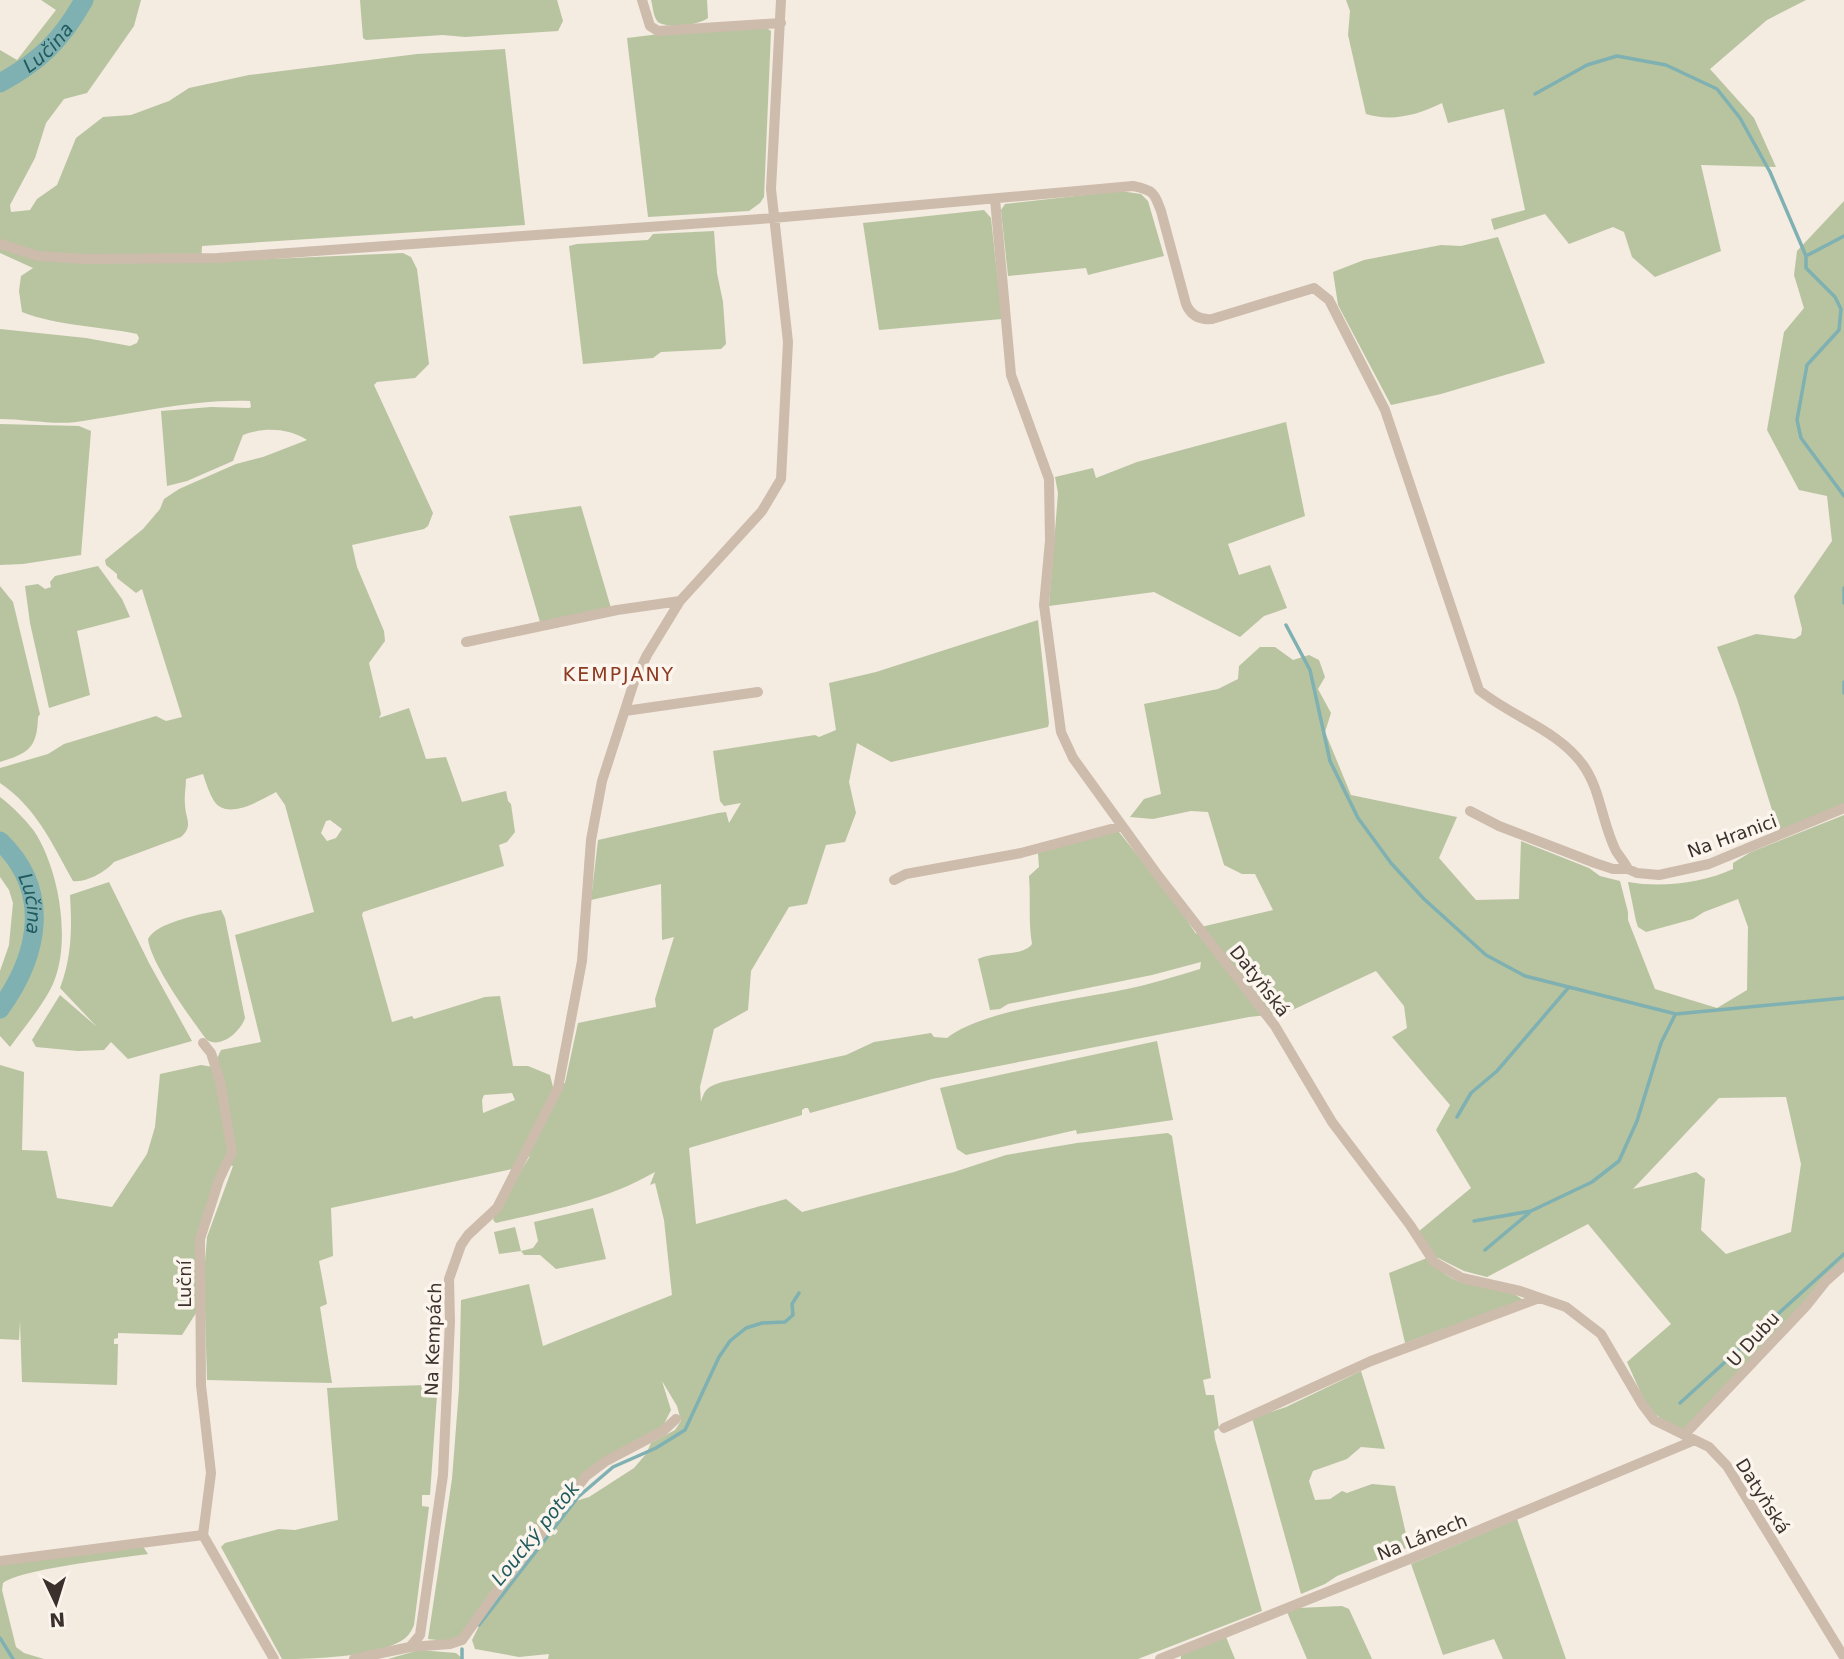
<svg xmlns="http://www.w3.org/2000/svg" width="1844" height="1659" viewBox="0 0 1844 1659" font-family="'DejaVu Sans',sans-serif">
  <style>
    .green { fill: #b8c4a0; fill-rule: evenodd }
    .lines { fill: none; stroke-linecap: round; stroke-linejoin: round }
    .stream { stroke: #7fb0b2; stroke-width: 3.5 }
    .river { stroke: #7fb0b2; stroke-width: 19 }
    .minor { stroke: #cdbbac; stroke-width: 10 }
    .labels { text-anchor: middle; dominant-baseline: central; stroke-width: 7; stroke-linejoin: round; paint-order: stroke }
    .street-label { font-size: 18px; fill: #3b302b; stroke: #fbf5ee }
    .water-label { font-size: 19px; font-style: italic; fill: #1f5a5e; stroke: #fbf5ee }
    .neighbourhood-label { font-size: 19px; letter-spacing: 2px; fill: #8c3b22; stroke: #fbf5ee }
  </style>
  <rect width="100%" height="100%" fill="#f4ebe1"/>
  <!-- green -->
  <path class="green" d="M 41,0 L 141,0 L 134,26 L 87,93 L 64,99 L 46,123 L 35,158 L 10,205 L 11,212 L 30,210 L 37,199 L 57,185 L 76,138 L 103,117 L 131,115 L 169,101 L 189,88 L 249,75 L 417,54 L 505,49 L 525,225 L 202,246 L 201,262 L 403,253 L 411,257 L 417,269 L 429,364 L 415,378 L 377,382 L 374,385 L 433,513 L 428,526 L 424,529 L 352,545 L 357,567 L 384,631 L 385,641 L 369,663 L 381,714 L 379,718 L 409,708 L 426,759 L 446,757 L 462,802 L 506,791 L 508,801 L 511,804 L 515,832 L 507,842 L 499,845 L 504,866 L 363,912 L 362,915 L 392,1022 L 412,1016 L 414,1019 L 485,997 L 500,996 L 513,1066 L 528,1066 L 550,1075 L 553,1087 L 565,1083 L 578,1023 L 656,1007 L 655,999 L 674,937 L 662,940 L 661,884 L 591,900 L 598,840 L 718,813 L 726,812 L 729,823 L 741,803 L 724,806 L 720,801 L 713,751 L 815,735 L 819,737 L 836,730 L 829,683 L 876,672 L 1038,620 L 1049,723 L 1048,727 L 891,762 L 857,743 L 849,782 L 856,813 L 845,842 L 826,845 L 807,904 L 789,907 L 751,971 L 748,1010 L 714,1029 L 700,1087 L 701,1102 C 705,1089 707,1087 722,1082 L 846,1055 L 874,1042 L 931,1033 L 934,1037 L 947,1038 C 981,1010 1081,999 1127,989 C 1152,984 1176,976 1200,969 L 1201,962 L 1152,975 L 1008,1004 L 1000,1009 L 990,1010 L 978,959 C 994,951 1023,957 1032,944 C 1028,921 1031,899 1029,876 L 1039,867 L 1038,853 L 1112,832 L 1119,832 L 1177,905 L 1196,934 L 1201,927 L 1273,910 L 1255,874 L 1242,874 L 1224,865 L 1208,812 L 1191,811 L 1153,819 L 1130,817 L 1144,799 L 1161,794 L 1144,704 L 1218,689 L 1238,679 L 1239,666 L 1260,647 L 1275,647 L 1293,660 L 1309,655 L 1319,660 L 1325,677 L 1318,689 L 1331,713 L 1325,732 L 1351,795 L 1457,817 L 1439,858 L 1476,900 L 1519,899 L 1521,841 L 1589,868 L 1600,876 L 1620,881 L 1628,912 L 1628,920 L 1655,989 L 1717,1008 L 1747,990 L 1748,927 L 1738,899 L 1704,912 L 1693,919 L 1646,932 L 1638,927 L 1636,921 L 1628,882 C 1661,888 1703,883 1733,869 L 1733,863 L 1751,852 L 1844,815 L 1844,1265 L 1684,1435 L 1648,1409 L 1627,1362 L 1671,1324 L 1588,1224 L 1487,1277 L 1464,1271 L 1436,1257 L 1418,1232 L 1471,1188 L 1436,1130 L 1450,1105 L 1392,1037 L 1407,1028 L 1404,1006 L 1376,971 L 1286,1013 L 1249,1017 L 932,1079 L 810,1113 L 808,1108 L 805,1108 L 802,1110 L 802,1115 L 689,1148 L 696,1224 L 786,1199 L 802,1212 L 954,1172 L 1006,1155 L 1077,1143 L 1168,1133 L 1172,1136 L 1211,1378 L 1203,1380 L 1206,1395 L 1214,1395 L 1219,1428 L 1214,1431 L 1215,1439 L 1262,1611 L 1138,1659 L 548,1659 L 549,1654 L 519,1657 L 475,1649 L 472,1640 L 480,1624 L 551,1533 L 555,1535 L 558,1531 L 554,1527 L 576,1501 L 589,1497 L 634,1468 L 646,1454 L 651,1443 L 675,1430 L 681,1421 L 677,1406 L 662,1381 L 671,1410 L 663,1426 L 593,1466 L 456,1642 L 428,1639 L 452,1479 L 459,1389 L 461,1300 L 529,1284 L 543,1346 L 672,1295 L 664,1220 L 655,1183 L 650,1185 L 655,1172 C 605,1201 552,1210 496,1223 L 493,1220 L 495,1214 L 530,1156 L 512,1169 L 331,1208 L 333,1256 L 319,1261 L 327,1304 L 320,1307 L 332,1383 L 207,1380 L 204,1274 L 207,1237 L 233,1166 L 226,1165 L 200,1239 L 196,1313 L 182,1335 L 118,1333 L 118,1338 L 114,1339 L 114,1344 L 118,1344 L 117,1385 L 22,1382 L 20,1321 L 19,1340 L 0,1339 L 0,1065 L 24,1072 L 22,1150 L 47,1151 L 57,1198 L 112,1207 L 147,1154 L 155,1127 L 160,1074 L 201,1065 L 213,1067 L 221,1050 L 261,1042 L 235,935 L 314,912 L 285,805 L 276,792 C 261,800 227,821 214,801 C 209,793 206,783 203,774 L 186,779 C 186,787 184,796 185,804 C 185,818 194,826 181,837 L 114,862 C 105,872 86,883 73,881 C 53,845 36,807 0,783 L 0,768 L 48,754 L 64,744 L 156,716 L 166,721 L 182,717 L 142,589 L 136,593 L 117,578 L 117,574 L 106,565 L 105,560 L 143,529 L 160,509 L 164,499 L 179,489 L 236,464 L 263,457 L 307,440 C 289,428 263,427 243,435 L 233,461 L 187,481 L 167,486 L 161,411 L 211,407 L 249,408 L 251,407 L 250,401 C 191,399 134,414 76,422 C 52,425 25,419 0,419 L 0,329 L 86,338 L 130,346 L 137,343 L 139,338 L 137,334 C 99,326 58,326 22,312 L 19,291 L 21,276 L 33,268 L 0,253 L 0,50 L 17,60 L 56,10 ZM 330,820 L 342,829 L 336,838 L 327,841 L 321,833 L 326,821 ZM 512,1093 L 515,1100 L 483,1113 L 482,1100 L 484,1095 ZM 1786,1097 L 1801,1164 L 1791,1232 L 1726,1254 L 1701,1230 L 1705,1179 L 1696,1172 L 1633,1189 L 1719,1098 Z
    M 360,0 L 557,0 L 563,21 L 558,31 L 465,37 L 443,35 L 366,40 L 363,38 Z
    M 651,0 L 707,0 L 708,18 C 700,25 668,29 658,22 C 653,17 653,6 651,0 Z
    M 1346,0 L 1806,0 L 1767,20 L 1710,69 L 1754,118 L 1776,167 L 1701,165 L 1721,251 L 1655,277 L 1632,257 L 1624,232 L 1613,227 L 1569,244 L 1545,214 L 1494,230 L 1491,219 L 1525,210 L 1504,109 L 1448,123 L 1442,103 C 1418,115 1392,122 1366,114 L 1348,35 L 1350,11 Z
    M 746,28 L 768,29 L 771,31 L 764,197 L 760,203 L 749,211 L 648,217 L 627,38 L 676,32 Z
    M 1120,191 L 1141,194 L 1148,201 L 1164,256 L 1088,275 L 1086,268 L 1008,276 L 1001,210 L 1005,204 Z
    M 1844,201 L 1844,807 L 1779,832 L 1737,699 L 1717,647 L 1756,634 L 1795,639 L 1801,635 L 1802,629 L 1794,596 L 1832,541 L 1827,496 L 1799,490 L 1767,430 L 1784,332 L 1804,308 L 1794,275 L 1797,251 Z
    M 984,210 L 991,218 L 1002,319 L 879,330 L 863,223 Z
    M 714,231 L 717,273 L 723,302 L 726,344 L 721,349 L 661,352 L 653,358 L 583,364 L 569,246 L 577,244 L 648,240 L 653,234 Z
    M 1498,237 L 1545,363 L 1441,394 L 1391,405 L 1338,305 L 1333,272 L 1364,260 L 1441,245 L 1461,246 Z
    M 1286,422 L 1305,516 L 1228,544 L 1239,575 L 1270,565 L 1287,608 L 1264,616 L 1240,637 L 1154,592 L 1049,606 L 1058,493 L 1055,477 L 1093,468 L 1096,478 L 1137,462 Z
    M 0,424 L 79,426 L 91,431 L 81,555 L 23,564 L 0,565 Z
    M 581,506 L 611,608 L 540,622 L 509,516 Z
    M 98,566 L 122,599 L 130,617 L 77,631 L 90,695 L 49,708 L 30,623 L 25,586 L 38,584 L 45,589 L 51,587 L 50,582 L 55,576 Z
    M 0,586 L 13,602 L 40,714 L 38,717 C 37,748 29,753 0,762 Z
    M 0,797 C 13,807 24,818 34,831 C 60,870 73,948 50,990 C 39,1010 23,1029 10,1047 L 0,1036 L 0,971 L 9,945 L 13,903 L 9,890 L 0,877 Z
    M 109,882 L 149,963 L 192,1041 L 128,1059 L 111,1042 L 104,1050 L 78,1051 L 36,1047 L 32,1040 L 60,995 L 97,1027 L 60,988 C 72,956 72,928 70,895 Z
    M 221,910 L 225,918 L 245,1018 C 241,1031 221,1049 207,1040 C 191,1019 151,964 148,939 C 157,922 201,914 221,910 Z
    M 1157,1041 L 1173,1120 L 1077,1134 L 1076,1130 L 966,1155 L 957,1149 L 940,1088 Z
    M 593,1208 L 606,1259 L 556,1269 L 540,1255 L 524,1255 L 521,1251 L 533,1248 L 538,1241 L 534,1222 Z
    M 515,1227 L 521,1251 L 499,1254 L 494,1232 Z
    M 1427,1258 C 1438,1269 1449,1279 1464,1283 C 1485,1289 1506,1286 1523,1300 L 1405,1343 L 1389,1273 Z
    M 1361,1371 L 1385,1449 L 1361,1447 L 1347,1459 L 1313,1471 L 1309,1481 L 1315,1500 L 1330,1499 L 1342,1491 L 1347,1493 L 1372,1484 L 1395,1486 L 1409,1547 L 1337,1576 L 1325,1584 L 1301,1594 L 1252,1418 L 1286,1407 Z
    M 427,1385 L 436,1391 L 437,1395 L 430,1495 L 422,1495 L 422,1506 L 429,1507 L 414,1625 C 411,1632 408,1637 401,1641 C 375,1657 313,1659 282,1659 L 221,1547 L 225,1543 L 279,1529 L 295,1530 L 338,1520 L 327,1388 Z
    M 1517,1519 L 1566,1659 L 1503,1659 L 1494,1639 L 1443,1655 L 1411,1564 Z
    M 142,1545 L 148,1554 C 121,1558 20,1569 3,1583 L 2,1590 L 16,1647 L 24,1653 L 44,1659 L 0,1659 L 0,1564 L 91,1554 Z
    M 1342,1606 L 1349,1609 L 1372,1659 L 1307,1659 L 1287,1612 L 1298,1608 Z
    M 1226,1637 L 1235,1659 L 1181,1659 L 1181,1655 Z
    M 419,1650 L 456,1653 L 463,1659 L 388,1659 Z"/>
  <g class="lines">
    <!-- stream -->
    <path class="stream" d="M 1535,94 L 1587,65 L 1617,56 L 1666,65 L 1717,89 L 1740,118 L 1770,172 L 1806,256
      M 1844,236 L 1806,256 L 1806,268 L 1835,297 L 1841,309 L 1839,330 L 1807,365 L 1797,420 L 1801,438 L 1844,496
      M 1844,588 L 1844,603
      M 1286,625 L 1310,670 L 1330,761 L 1358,818 L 1391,863 L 1424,899 L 1486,955 L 1525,976 L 1676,1014 L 1844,998
      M 1844,682 L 1844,693
      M 1457,1117 L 1471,1093 L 1497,1071 L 1569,987
      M 1474,1221 L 1531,1211 L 1592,1182 L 1619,1161 L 1637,1121 L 1661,1043 L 1675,1015
      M 1485,1250 L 1529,1213
      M 1680,1403 L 1844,1254
      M 479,1625 L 578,1497 L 613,1467 L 656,1448 L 685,1430 L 719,1357 L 730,1341 L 746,1328 L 762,1323 L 785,1322 L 793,1315 L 792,1304 L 799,1293
      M 0,1638 L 13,1659
      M 462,1649 L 462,1659"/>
    <!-- river -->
    <g class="river">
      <path id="s1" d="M 0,83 C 40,61 61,41 84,0"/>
      <path id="s2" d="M 0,841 C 52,891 39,955 0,1009"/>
    </g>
    <!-- minor -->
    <path class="minor" d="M 642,0 L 650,26 L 658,31 L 781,23
      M 995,199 L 1011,375 L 1049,479 L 1050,541 L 1044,605 L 1061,732 L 1073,758 L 1157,874 L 1275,1026 L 1332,1122 L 1410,1225 L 1434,1262 L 1462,1278 L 1520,1291 L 1566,1307 L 1601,1334 L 1642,1404 L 1654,1420 L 1709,1447 L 1727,1466 L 1844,1657
      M 0,244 L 38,256 L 87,259 L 218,258 L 773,218 L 1133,186 C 1153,190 1154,192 1161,211 L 1186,304 C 1191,316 1200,320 1212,319 L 1314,288 L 1329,300 L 1385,410 L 1479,690 C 1512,717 1558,730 1583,765 C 1601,790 1602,824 1616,851 C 1620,857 1625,863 1628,869
      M 466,642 L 617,610 L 680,601
      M 625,711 L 758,692
      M 1470,811 L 1499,826 L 1595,863 L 1613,869 L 1628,869 L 1637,873 L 1659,875 L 1709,864 L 1844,808
      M 894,880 L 906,874 L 1021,853 L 1122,826
      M 203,1043 L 211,1053 L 220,1081 L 232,1152 L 219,1180 L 200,1239 L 201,1385 L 211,1473 L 203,1535 L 274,1659
      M 1224,1428 L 1371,1361 L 1539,1298
      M 1684,1435 L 1807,1305 L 1826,1281 L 1844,1265
      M 0,1561 L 203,1535
      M 410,1647 L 450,1644 L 462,1640 L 496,1592 L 586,1476 L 606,1461 L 663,1431 L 676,1419
      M 354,1659 L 410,1647 L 420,1635 L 443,1475 L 450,1321 L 449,1279 L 461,1245 L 468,1235 L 497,1208 L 558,1088 L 582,961 L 591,840 L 602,781 L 634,682 L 647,655 L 680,601 L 762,511 L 781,479 L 788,342 L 771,189 L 781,0
      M 1160,1659 L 1412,1558 L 1695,1440"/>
  </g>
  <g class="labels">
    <!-- street labels -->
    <g class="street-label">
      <text transform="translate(1732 836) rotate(-20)">Na Hranici</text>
      <text transform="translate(1260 981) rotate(52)">Datyňská</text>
      <text transform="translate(184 1284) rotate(-90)">Luční</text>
      <text transform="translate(433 1339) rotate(-88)">Na Kempách</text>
      <text transform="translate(1753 1339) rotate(-47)">U Dubu</text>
      <text transform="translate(1763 1496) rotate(58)">Datyňská</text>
      <text transform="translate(1422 1537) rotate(-22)">Na Lánech</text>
    </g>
    <!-- water labels -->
    <g class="water-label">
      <text stroke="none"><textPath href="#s1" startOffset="60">Lučina</textPath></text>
      <text stroke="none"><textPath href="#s2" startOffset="72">Lučina</textPath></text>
      <text transform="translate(535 1533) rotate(-51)">Loucký potok</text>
    </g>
    <!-- neighbourhood labels -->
    <g class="neighbourhood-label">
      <text x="619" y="674">KEMPJANY</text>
    </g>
  </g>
  <!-- north arrow -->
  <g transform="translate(56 1603) rotate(176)" stroke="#fbf5ee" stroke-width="5" paint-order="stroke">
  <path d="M0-5L12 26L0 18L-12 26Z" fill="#3b302b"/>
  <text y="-10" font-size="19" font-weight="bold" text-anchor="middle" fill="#3b302b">N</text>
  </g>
</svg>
